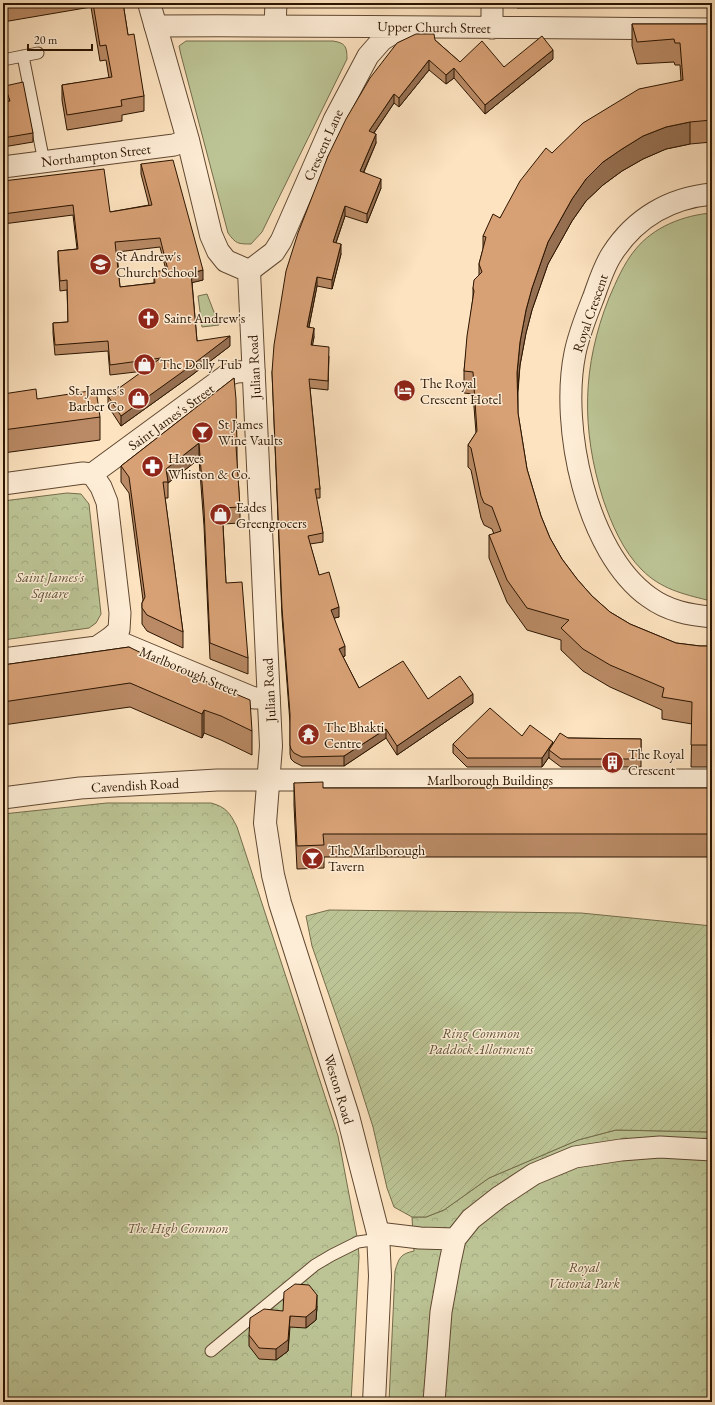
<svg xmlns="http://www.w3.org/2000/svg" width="715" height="1405" viewBox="0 0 715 1405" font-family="'EB Garamond',serif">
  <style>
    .grass { fill: #bcc495; stroke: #746c4b }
    .park { fill: url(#park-crowns); stroke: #746c4b }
    .garden { fill: url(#garden-furrows); stroke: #746c4b }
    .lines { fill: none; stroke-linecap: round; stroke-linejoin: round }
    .service-casing { stroke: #604831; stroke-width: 13 }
    .minor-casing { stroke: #604831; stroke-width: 23 }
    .tertiary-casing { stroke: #604831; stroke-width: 24 }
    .service { stroke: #feedd6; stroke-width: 11 }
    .minor { stroke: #feedd6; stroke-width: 21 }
    .tertiary { stroke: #feedd6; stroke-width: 22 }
    .wall { fill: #b98a65; stroke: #2b1501; fill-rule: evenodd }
    .shaded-wall { fill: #967052; stroke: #2b1501 }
    .building { fill: #d7a075; stroke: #2b1501; fill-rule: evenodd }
    .labels { text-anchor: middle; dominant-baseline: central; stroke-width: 3; stroke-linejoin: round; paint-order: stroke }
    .street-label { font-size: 14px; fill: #2b1501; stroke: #feedd6 }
    .poi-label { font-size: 14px; fill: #2b1501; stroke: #feedd6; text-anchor: start }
    .park-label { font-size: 14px; font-style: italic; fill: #5e5235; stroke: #feedd6 }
  </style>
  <defs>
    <pattern id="park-crowns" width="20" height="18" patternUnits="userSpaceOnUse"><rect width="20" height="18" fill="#bcc495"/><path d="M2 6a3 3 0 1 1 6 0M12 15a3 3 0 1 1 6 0" fill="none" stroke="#a2a87f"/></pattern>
    <pattern id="garden-furrows" width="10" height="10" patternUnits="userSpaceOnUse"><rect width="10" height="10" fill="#bcc495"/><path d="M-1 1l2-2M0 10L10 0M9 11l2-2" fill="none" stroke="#a2a87f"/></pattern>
  </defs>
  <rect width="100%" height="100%" fill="#fde3c0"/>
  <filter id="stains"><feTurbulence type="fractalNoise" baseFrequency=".005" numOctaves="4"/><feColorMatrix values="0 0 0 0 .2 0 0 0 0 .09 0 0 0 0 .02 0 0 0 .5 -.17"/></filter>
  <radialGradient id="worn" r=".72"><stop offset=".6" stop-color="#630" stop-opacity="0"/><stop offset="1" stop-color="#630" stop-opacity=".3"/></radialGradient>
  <!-- grass -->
  <path class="grass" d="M 186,41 L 333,41 C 345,43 347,46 347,59 L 262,232 L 251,244 C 238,244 236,244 228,233 L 181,55 L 179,46 Z
    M 712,213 L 712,600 L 707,600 C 683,594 661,589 642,570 C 623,551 612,525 603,499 C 581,429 582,366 609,298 C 616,282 624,263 635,250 C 653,227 684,215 712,213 Z
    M 207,294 L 219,325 L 202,327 L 198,296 Z"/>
  <!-- park -->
  <path class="park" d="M 67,493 L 81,494 L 89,504 L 101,614 L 96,623 L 89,628 L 3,640 L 3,501 Z
    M 107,803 L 211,803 C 226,807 230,813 237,827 L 338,1136 L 358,1242 L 359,1257 L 351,1402 L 3,1402 L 3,814 Z
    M 616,1130 L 712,1132 L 712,1402 L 389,1402 L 395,1271 C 399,1258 400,1254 414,1251 L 412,1217 L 426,1217 L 444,1210 L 489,1178 L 578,1140 Z"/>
  <!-- garden -->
  <path class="garden" d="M 329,910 L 581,913 L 712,926 L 712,1132 L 616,1130 L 578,1140 L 489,1178 L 444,1210 L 426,1217 L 412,1217 L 394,1207 L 387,1188 L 373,1127 L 354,1067 L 312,946 L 306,916 Z"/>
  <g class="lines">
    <defs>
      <path id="service" d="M 23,56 L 44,162
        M 3,60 L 38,53
        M 211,1351 L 315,1265 L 332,1255 L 358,1242 L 379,1239"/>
      <path id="minor" d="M 275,25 L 276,3
        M 155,26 C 341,25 526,28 712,29
        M 492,28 L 492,3
        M 3,167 L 174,145 L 188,140
        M 712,194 C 670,198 635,218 612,254 C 604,266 599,282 594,296 C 587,314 579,333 575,353 C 560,426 586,552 649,597 C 668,611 689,615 712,617
        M 249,271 L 274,252 L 281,241 L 334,120 L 368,56 L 382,40 L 395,32 L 406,28
        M 92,474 L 227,375 L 237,372 L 254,371
        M 3,484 L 83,473 L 92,474 L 101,487 L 107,502 L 120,613 L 119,630 L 110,638 L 97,647 L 3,659
        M 110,638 L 254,698 L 269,698
        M 3,798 L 80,788 L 217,780 L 712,780
        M 378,1233 L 420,1238 L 455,1239
        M 434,1402 L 441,1312 L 450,1262 L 455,1239 L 471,1219 L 499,1197 L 534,1174 L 575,1157 L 621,1150 L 660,1147 L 712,1150"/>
      <path id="tertiary" d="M 149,3 L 188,140 L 211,235 L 218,251 L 226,261 L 249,271 L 271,746 L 265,823 L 273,875 L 280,903 L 348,1116 L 378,1233 L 380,1276 L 374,1402"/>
    </defs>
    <!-- service casing -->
    <use href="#service" class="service-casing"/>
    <!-- minor casing -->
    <use href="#minor" class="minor-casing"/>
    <!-- tertiary casing -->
    <use href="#tertiary" class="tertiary-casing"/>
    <!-- service -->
    <use href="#service" class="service"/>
    <!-- minor -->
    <use href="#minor" class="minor"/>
    <!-- tertiary -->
    <use href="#tertiary" class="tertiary"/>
  </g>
  <!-- wall -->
  <path class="wall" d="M 3,3 L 123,3 L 128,35 L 144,96 L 144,111 L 122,115 L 122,121 L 67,130 L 62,100 L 62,85 L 109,78 L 106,60 L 100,61 L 91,7 L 3,22 Z
    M 517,3 L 712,3 L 712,7 L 517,8 Z
    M 632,24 L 712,24 L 712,142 L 690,144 L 666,149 L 643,159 L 622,171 L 603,185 L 586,201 L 572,221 L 548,264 L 532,310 L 526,333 L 520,365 L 518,393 L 518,413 L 527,469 L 541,516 L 550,538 L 562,559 L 577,579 L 592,596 L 610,612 L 630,624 L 676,643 L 700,646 L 712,646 L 712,767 L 691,767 L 692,724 L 662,719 L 662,710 L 610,687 L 583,671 L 561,650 L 561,640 L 527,630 L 507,602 L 489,558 L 489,535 L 494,534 L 492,529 L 484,525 L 481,518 L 471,470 L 468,467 L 468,445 L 476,433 L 473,394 L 464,393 L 464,371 L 473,297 L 473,288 L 479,275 L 479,264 L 483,249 L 483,236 L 500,218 L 552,153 L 681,80 L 680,65 L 675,65 L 674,62 L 637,64 L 632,46 Z
    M 435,40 L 460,62 L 504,67 L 553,59 L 485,114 L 454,78 L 446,84 L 429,70 L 399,107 L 394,103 L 374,133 L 376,143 L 364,172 L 381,188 L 367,223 L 345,216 L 336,243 L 341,254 L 332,289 L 317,286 L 309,327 L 314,337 L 312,345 L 329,356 L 328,390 L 310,388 L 320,489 L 320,498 L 316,498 L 323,533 L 323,542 L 310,544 L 319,575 L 339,617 L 334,618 L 345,656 L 343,657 L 359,688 L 428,699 L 473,703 L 397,755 L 386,738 L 344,766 L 302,766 L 294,762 L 291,759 L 290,754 L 290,723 L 282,617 L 272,372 L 328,156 Z
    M 5,86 L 33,133 L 33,142 L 3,147 L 3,102 L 7,102 L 5,95 Z
    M 141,164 L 203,280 L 192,282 L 197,341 L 230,346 L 192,375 L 121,426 L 108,406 L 108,396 L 144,371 L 110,375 L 108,351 L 55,355 L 53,333 L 53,323 L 68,322 L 67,290 L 60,291 L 58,261 L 58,251 L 77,249 L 73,215 L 3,224 L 3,181 L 110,212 L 149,205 L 141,174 ZM 160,247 L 166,270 L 154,272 L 154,283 L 120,287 L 117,252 Z
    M 234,378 L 237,446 L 237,462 L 240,507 L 240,523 L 223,524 L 226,583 L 248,658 L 248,674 L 210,659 L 204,526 L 199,459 L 168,483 L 168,498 L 165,498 L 183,632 L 183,648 L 147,631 L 142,624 L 142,603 L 143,600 L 129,493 L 121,482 L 121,466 Z
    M 3,394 L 37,399 L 100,417 L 100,440 L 3,453 Z
    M 129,647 L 252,731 L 252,755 L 221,740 L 204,733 L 202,738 L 130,707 L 3,725 L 3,665 Z
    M 522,736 L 553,744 L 568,738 L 641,739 L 641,767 L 561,767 L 549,758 L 549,757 L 542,767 L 467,767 L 453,753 L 453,744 Z
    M 294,783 L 323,788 L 712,788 L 712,857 L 324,857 L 324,868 L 297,869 L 294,805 Z
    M 317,1306 L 316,1320 L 306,1328 L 290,1327 L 288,1351 L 276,1360 L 259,1359 L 249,1346 L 249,1335 L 283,1311 Z"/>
  <!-- shaded-wall -->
  <path class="shaded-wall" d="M 553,50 L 553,59 L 485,114 L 485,105 Z
    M 429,60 L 429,70 L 399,107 L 399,98 Z
    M 454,68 L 454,78 L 446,84 L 446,75 Z
    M 394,94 L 394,103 L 369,140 L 369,131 Z
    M 690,122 L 690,144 L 666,149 L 643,159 L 622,171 L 603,185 L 586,201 L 572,221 L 548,264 L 532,310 L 526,333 L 520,365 L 517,395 L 517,373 L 520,342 L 526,310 L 532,288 L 548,242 L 572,199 L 586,179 L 603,162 L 622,149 L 643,136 L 666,127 Z
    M 376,134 L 376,143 L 360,180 L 360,171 Z
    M 381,179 L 381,188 L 367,223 L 367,214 Z
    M 345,206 L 345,216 L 333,251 L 333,242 Z
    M 341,244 L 341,254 L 332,289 L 332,280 Z
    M 203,270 L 203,280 L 191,283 L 191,273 Z
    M 317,277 L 317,286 L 307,336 L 307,327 Z
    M 314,328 L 314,337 L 311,354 L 311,345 Z
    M 230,336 L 230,346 L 192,375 L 121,426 L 121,416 Z
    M 199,443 L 199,459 L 168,483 L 166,469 Z
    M 339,607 L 339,617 L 331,619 L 331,610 Z
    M 345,646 L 345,656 L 339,658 L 339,649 Z
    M 473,694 L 473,703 L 397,755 L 397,746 Z
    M 204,710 L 204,733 L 202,738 L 202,714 Z
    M 386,729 L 386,738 L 344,766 L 344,756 Z
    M 553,742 L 553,751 L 549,750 L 549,757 L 542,767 L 542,758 Z
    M 317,1295 L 317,1306 L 316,1320 L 306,1328 L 306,1317 Z
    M 290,1316 L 288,1351 L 276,1360 L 276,1349 Z"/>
  <!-- building -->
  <path class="building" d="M 3,3 L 29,3 L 3,7 Z
    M 93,3 L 123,3 L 128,35 L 134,34 L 144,96 L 121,100 L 122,106 L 67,115 L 62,85 L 112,77 L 106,45 L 100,46 Z
    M 632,24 L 712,24 L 712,120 L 690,122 L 666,127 L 643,136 L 622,149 L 603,162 L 586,179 L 572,199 L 548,242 L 532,288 L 526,310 L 520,342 L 517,373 L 518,413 L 527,469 L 541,516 L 550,538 L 562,559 L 577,579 L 592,596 L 610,612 L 630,624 L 676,643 L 700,646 L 712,646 L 712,745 L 691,745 L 692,702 L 662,697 L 664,688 L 610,665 L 583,649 L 561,628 L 569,620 L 527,608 L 507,580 L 489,535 L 501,531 L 492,507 L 484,503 L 481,496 L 471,448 L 468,445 L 477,431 L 473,372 L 464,371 L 467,336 L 474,291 L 473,288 L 474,280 L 482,272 L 479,264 L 486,237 L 483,236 L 493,214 L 500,218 L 520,181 L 546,148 L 552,153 L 583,123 L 639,89 L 683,80 L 680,43 L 675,43 L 674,39 L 637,42 Z
    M 416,34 L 434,34 L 435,40 L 460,62 L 482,41 L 504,67 L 542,36 L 553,50 L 485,105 L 454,68 L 446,75 L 429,60 L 399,98 L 394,94 L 369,131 L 376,134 L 360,171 L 381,179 L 367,214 L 345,206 L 333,242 L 341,244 L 332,280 L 317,277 L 307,327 L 314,328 L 311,345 L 329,347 L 328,381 L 309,379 L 320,489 L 315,489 L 323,533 L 308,536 L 319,575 L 329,572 L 339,607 L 331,610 L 345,646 L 339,649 L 359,688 L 403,661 L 428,699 L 460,676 L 473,694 L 397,746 L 386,729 L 344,756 L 302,757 L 294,753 L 291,749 L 290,745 L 290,714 L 282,608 L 272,372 L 274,345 L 286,271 L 298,233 L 328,156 L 346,119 L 370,78 L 397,43 Z
    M 23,82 L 33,133 L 3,138 L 3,102 L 10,101 L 5,86 Z
    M 173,160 L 203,270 L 191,273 L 197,341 L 230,336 L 192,365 L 121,416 L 108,396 L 161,358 L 110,365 L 108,341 L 55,345 L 53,323 L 68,322 L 67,280 L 60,281 L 58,251 L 78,249 L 73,205 L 3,214 L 3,181 L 104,169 L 110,212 L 152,205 L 141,164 ZM 160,238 L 168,270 L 154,272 L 155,283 L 120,287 L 115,242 Z
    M 234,378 L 236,399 L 237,446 L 236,446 L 240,507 L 222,508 L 226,583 L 242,582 L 248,658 L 210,643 L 204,509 L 199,443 L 166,469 L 168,482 L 163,482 L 183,632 L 147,615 L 142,608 L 142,603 L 145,597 L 129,477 L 121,466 Z
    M 36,389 L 37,399 L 96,390 L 100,417 L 3,430 L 3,394 Z
    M 129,647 L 160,662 L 250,700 L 252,731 L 221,716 L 204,710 L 202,714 L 130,683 L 3,702 L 3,665 Z
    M 490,708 L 522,736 L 530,725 L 553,742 L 542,758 L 467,758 L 453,744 Z
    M 560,733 L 568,738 L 641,739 L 641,759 L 561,759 L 549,750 Z
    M 323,782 L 323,788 L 712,788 L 712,834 L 323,834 L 324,845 L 297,846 L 294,783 Z
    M 295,1284 L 309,1285 L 317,1295 L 316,1309 L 306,1317 L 290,1316 L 288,1340 L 276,1349 L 259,1348 L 249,1335 L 250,1318 L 264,1309 L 283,1311 L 284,1292 Z"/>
  <!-- icons -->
  <defs>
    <symbol id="school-disc" viewBox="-11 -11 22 22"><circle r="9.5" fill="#8f2418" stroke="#feedd6"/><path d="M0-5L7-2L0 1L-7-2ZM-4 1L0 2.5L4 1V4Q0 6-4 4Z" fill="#fff"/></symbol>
    <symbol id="church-disc" viewBox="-11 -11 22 22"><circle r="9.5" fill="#8f2418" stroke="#feedd6"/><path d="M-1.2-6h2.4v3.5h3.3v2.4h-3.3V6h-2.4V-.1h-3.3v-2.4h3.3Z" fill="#fff"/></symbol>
    <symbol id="shop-disc" viewBox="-11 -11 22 22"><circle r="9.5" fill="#8f2418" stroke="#feedd6"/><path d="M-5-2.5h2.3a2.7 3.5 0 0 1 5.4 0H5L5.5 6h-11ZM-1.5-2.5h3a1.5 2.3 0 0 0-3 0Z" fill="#fff"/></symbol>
    <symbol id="hotel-disc" viewBox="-11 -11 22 22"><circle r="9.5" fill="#8f2418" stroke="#feedd6"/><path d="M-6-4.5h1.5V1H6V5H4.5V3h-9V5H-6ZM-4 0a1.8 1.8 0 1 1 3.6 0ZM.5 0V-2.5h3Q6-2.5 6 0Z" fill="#fff"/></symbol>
    <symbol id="bar-disc" viewBox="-11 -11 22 22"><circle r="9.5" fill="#8f2418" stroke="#feedd6"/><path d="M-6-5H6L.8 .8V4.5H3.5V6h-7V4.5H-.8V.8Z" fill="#fff"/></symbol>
    <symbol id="pharmacy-disc" viewBox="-11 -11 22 22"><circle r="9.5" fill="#8f2418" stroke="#feedd6"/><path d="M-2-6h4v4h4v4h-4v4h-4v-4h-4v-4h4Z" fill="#fff"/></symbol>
    <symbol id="temple-disc" viewBox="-11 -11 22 22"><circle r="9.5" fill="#8f2418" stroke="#feedd6"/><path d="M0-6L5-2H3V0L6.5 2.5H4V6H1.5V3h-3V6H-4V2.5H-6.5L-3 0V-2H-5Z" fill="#fff"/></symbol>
    <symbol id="building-disc" viewBox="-11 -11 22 22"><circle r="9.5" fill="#8f2418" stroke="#feedd6"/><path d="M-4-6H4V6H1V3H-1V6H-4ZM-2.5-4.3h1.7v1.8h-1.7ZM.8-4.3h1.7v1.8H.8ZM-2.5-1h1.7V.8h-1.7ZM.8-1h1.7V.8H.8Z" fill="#fff"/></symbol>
  </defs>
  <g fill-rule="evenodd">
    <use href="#school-disc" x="88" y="252" width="25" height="25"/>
    <use href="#church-disc" x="136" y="306" width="25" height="25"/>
    <use href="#shop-disc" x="132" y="352" width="25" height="25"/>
    <use href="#hotel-disc" x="392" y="378" width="25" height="25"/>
    <use href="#shop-disc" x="126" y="386" width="25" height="25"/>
    <use href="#bar-disc" x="190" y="420" width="25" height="25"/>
    <use href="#pharmacy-disc" x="140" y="454" width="25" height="25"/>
    <use href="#shop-disc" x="208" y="502" width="25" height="25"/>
    <use href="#temple-disc" x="296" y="722" width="25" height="25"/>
    <use href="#building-disc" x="600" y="750" width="25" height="25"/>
    <use href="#bar-disc" x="300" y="846" width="25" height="25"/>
  </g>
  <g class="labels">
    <!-- street labels -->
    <g class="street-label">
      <text transform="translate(434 27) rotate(1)">Upper Church Street</text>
      <text transform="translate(323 145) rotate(-66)">Crescent Lane</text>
      <text transform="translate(96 155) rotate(-7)">Northampton Street</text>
      <text transform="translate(590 313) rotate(-71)">Royal Crescent</text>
      <text transform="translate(254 367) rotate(-93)">Julian Road</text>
      <text transform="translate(171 417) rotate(-36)">Saint James's Street</text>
      <text transform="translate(189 671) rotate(23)">Marlborough Street</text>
      <text transform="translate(269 690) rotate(-93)">Julian Road</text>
      <text x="490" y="780">Marlborough Buildings</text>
      <text transform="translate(135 785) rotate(-3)">Cavendish Road</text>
      <text transform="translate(339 1089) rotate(73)">Weston Road</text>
    </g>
    <!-- poi labels -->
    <g class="poi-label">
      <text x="116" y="256">St Andrew's<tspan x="116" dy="16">Church School</tspan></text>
      <text x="164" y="318">Saint Andrew's</text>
      <text x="160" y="364">The Dolly Tub</text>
      <text x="420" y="383">The Royal<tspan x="420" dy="16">Crescent Hotel</tspan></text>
      <text x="124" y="390" text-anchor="end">St. James's<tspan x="124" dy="16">Barber Co</tspan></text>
      <text x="218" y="424">St James<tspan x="218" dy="16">Wine Vaults</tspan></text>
      <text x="168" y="458">Hawes<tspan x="168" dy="16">Whiston &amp; Co.</tspan></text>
      <text x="236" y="507">Eades<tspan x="236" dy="16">Greengrocers</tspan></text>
      <text x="324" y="727">The Bhakti<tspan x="324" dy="16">Centre</tspan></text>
      <text x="628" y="754">The Royal<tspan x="628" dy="16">Crescent</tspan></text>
      <text x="328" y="850">The Marlborough<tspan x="328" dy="16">Tavern</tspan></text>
    </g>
    <!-- park labels -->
    <g class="park-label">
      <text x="50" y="577">Saint James's<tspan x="50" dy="16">Square</tspan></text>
      <text x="481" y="1033">Ring Common<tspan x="481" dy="16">Paddock Allotments</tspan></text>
      <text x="178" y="1228">The High Common</text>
      <text x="584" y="1267">Royal<tspan x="584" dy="16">Victoria Park</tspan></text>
    </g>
  </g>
  <!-- margin -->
  <rect width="715" height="1405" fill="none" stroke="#fde3c0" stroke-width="16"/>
  <rect x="4" y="4" width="707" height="1397" fill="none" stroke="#2b1501" stroke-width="2"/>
  <rect x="8" y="8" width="699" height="1389" fill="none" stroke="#2b1501"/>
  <!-- scale -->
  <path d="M28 44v6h64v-6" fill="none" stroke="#2b1501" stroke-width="2"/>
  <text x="34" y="44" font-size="12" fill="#2b1501" stroke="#feedd6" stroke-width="3" paint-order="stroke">20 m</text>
  <rect width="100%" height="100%" filter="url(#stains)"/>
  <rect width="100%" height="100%" fill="url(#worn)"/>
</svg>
